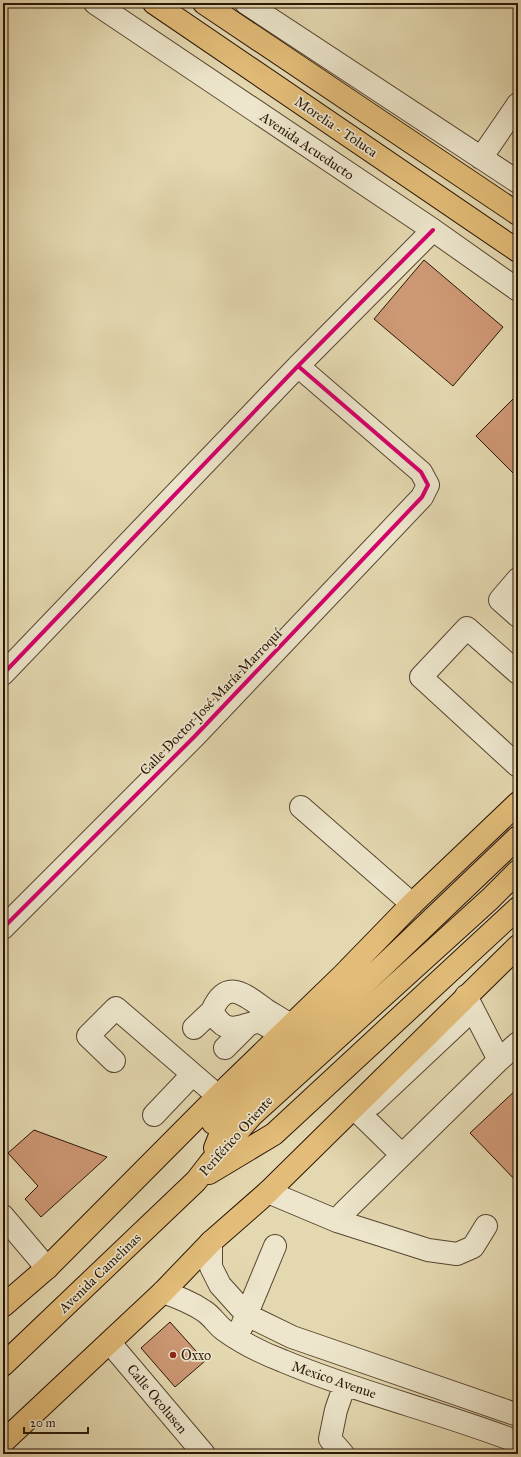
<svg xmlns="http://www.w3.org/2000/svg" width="521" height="1457" viewBox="0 0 521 1457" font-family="'IM FELL Great Primer',serif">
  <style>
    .building { fill: #cd9874; stroke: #2a1505 }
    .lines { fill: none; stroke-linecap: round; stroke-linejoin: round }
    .minor-casing { stroke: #584630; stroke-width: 24 }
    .major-casing { stroke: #2a1505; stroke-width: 24 }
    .highway-casing { stroke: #2a1505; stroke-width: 24 }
    .minor { stroke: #ede6cc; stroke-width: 22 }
    .major { stroke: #e2bc78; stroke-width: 22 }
    .highway { stroke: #e2bc78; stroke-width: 22 }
    .cycleway-casing { stroke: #ede6cc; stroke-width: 6 }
    .cycleway { stroke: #d6006c; stroke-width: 4 }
    .poi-dot { fill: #8f2418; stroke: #ede6cc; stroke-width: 1.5 }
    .labels { text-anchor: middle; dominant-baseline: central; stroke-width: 3.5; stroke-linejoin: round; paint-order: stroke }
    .street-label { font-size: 14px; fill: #2a1505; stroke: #ede6cc }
    .poi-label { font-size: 14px; fill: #2a1505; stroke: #ede6cc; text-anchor: start }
  </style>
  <rect width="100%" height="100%" fill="#e4d8b0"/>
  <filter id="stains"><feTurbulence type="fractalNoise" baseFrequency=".005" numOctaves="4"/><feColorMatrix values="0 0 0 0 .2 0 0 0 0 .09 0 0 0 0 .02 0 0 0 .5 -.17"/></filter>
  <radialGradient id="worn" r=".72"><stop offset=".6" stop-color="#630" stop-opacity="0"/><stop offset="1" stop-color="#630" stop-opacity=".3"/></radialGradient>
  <!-- building -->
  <path class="building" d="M 424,260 L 503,327 L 453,386 L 374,319 Z
    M 518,394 L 518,478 L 476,436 Z
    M 518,1088 L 518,1183 L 470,1133 Z
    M 34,1130 L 107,1157 L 41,1217 L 25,1199 L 38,1186 L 8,1153 Z
    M 170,1322 L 205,1361 L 175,1387 L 141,1348 Z"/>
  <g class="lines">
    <defs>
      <path id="minor" d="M 95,3 L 433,230 L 518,290
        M 246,3 L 518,182
        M 481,158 L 518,104
        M 518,579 L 500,600 L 518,616
        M 518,673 L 467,628 L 421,677 L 518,766
        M 3,674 L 298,366 L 433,230
        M 301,807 L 412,904
        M 3,928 L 195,736 L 422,497 L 428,485 L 421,472 L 298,366
        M 194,1028 L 212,1011
        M 280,1036 C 274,1031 267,1023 258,1022 C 255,1022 250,1024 246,1025 C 228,1031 221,1027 212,1011 C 227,977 245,995 266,1010 C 274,1015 283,1020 290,1025
        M 225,1048 L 248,1025
        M 499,1060 L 518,1043
        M 114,1061 L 88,1036 L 116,1008 L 218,1096
        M 372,1104 L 472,1010
        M 354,1108 L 402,1155
        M 154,1115 L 192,1075
        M 268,1192 L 337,1221 L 344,1212 L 499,1060 L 466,996
        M 3,1216 L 47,1268
        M 337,1221 L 428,1250 L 457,1254 L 473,1247 L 486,1226
        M 211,1242 L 211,1267 L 220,1285 L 247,1315 L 292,1337 L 518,1415
        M 163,1292 C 177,1297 191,1302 204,1311 C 212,1316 217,1325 224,1330 C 242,1343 262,1353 283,1361 C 359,1393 441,1412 518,1442
        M 241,1328 L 275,1246
        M 110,1343 L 204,1454
        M 343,1454 L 330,1439 L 336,1410 L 345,1384"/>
      <path id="major" d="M 154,3 L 518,251
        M 204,3 L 518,214
        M 213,1123 L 229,1113 L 518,837
        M 3,1306 L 47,1268 L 218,1096 L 343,975 L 412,904 L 518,803
        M 3,1442 L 163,1292 L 211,1242 L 268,1192 L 518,946"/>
      <path id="highway" d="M 215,1148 L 229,1113
        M 209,1173 L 274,1134 L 518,908
        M 3,1365 L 196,1181 L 210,1163 L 252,1115 L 490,899 L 518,871"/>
    </defs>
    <!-- minor casing -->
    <use href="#minor" class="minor-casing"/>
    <!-- major casing -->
    <use href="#major" class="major-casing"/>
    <!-- highway casing -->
    <use href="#highway" class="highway-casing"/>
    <!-- minor -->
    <use href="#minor" class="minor"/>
    <!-- major -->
    <use href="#major" class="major"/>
    <!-- highway -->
    <use href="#highway" class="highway"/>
    <defs>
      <path id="cycleway" d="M 3,674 L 298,366 L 433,230
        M 3,928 L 195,736 L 422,497 L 428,485 L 421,472 L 298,366"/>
    </defs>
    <!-- cycleway casing -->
    <use href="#cycleway" class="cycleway-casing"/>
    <!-- cycleway -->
    <use href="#cycleway" class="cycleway"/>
  </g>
  <!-- markers -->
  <circle class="poi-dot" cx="173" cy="1355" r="4"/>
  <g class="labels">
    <!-- street labels -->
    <g class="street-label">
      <text transform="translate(336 127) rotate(34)">Morelia - Toluca</text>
      <text transform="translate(307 146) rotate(34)">Avenida Acueducto</text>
      <text transform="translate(211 702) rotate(-46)">Calle Doctor José María Marroquí</text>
      <text transform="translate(236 1136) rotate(-48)">Periférico Oriente</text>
      <text transform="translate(100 1273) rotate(-44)">Avenida Camelinas</text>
      <text transform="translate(334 1380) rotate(19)">Mexico Avenue</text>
      <text transform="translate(157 1399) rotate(50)">Calle Ocolusen</text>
    </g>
    <!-- poi labels -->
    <g class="poi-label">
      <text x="181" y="1355">Oxxo</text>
    </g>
  </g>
  <!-- margin -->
  <rect width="521" height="1457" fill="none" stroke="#e4d8b0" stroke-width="16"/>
  <rect x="4" y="4" width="513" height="1449" fill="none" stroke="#2a1505" stroke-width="2"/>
  <rect x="8" y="8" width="505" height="1441" fill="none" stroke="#2a1505"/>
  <!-- scale -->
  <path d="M24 1427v6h64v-6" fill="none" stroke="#2a1505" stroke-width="2"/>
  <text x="30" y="1427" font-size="12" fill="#2a1505" stroke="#ede6cc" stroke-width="3" paint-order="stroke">20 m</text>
  <rect width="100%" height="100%" filter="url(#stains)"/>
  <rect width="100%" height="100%" fill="url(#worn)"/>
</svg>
